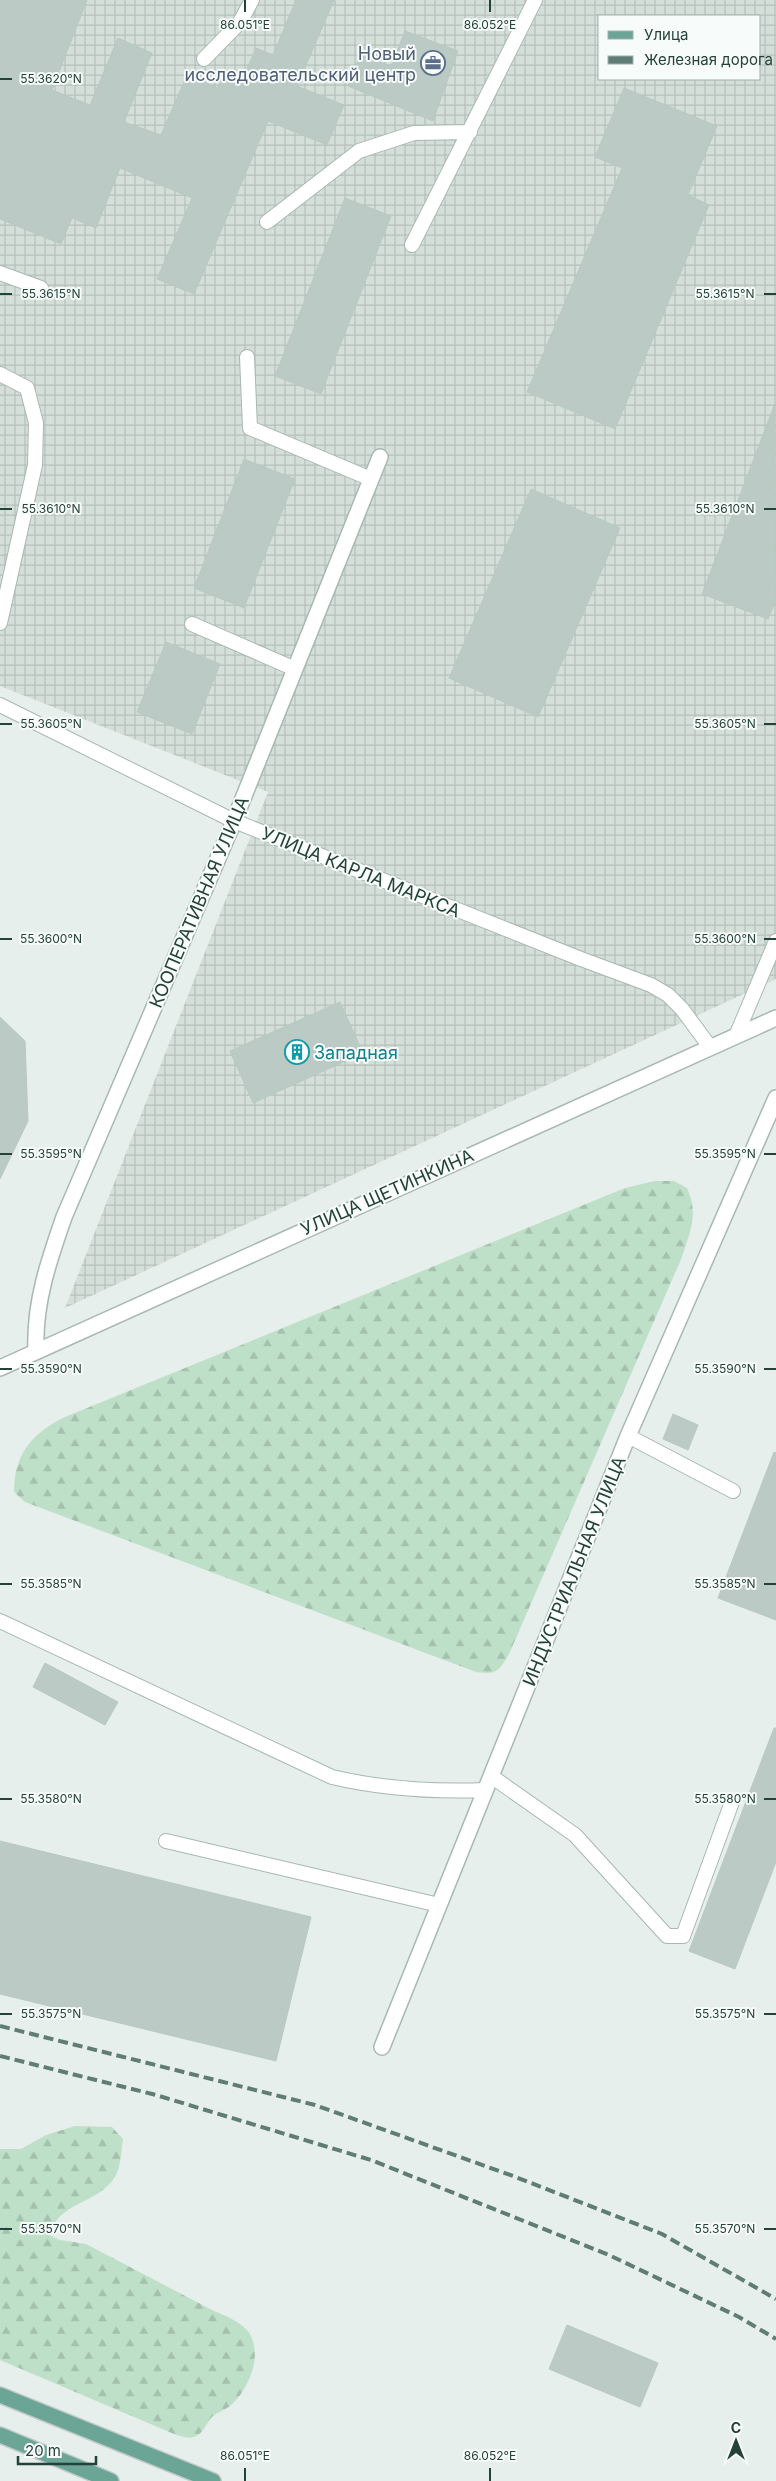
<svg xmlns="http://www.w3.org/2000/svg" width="776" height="2481" viewBox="0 0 776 2481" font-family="Inter,sans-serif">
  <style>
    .industrial { fill: url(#industrial-grid); fill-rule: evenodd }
    .forest { fill: url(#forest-firs) }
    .building { fill: #bbcac4; stroke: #b8c9c2 }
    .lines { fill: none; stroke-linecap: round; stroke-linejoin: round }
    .service-casing { stroke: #a8b8b2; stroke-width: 16 }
    .minor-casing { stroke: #a8b8b2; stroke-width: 18 }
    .tertiary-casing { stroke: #a8b8b2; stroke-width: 18 }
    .primary-casing { stroke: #c2cac8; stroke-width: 18 }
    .service { stroke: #fff; stroke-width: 14 }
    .minor { stroke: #fff; stroke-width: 15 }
    .tertiary { stroke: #fff; stroke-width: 15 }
    .primary { stroke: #6aa596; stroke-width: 15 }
    .rail { stroke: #5f7d75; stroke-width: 4; stroke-dasharray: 10 5; stroke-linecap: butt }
    .ticks { fill: none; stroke: #24423a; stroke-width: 2 }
    .labels { text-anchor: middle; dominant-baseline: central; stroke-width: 4; stroke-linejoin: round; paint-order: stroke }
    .service-label { font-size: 18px; fill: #4e5e75; stroke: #f7fbf9; text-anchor: end }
    .street-label { font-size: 18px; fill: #24423a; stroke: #f7fbf9 }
    .culture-label { font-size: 18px; fill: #0d838f; stroke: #f7fbf9; text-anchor: start }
    .ticks-label { font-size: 12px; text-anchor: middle; fill: #24423a; stroke: #f7fbf9; stroke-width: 4; stroke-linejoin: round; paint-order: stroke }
  </style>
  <defs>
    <pattern id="industrial-grid" width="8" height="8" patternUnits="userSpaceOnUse" patternTransform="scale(1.25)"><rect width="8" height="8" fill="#d4dfda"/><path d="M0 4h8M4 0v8" fill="none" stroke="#b6c1bc"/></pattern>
    <pattern id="forest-firs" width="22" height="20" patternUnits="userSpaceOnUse" patternTransform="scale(1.25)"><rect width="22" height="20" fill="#bfe0c8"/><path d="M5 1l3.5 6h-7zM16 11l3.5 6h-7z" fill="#a4c1ad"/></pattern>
  </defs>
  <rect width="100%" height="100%" fill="#e6efeb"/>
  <!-- industrial -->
  <path class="industrial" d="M 0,0 L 776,0 L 776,979 L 65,1308 L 268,792 L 0,686 ZM 600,16 L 760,16 L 760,79 L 600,79 Z"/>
  <!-- forest -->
  <path class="forest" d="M 655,1181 L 674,1181 L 687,1188 C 699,1215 690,1231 682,1257 L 509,1654 C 499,1671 497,1675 476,1672 L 25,1502 L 14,1492 C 14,1454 32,1433 65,1417 L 625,1188 Z
    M 75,2126 L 112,2127 L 123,2139 C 121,2150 121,2167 115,2177 C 97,2205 60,2200 49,2235 L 60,2240 L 86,2244 L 214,2311 C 226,2316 237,2320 247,2330 C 265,2352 249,2390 230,2406 C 225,2410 218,2412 213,2416 C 206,2422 205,2432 196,2436 C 189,2440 181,2436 174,2434 L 0,2360 L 0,2149 L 21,2149 L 46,2135 Z"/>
  <!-- building -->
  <path class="building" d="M 0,0 L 87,0 L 52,90 L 90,105 L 118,38 L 152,53 L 124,122 L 161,135 L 187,75 L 218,88 L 225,71 L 243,78 L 256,48 L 273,55 L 296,0 L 334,0 L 297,86 L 344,105 L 327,145 L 268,121 L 194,294 L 157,279 L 192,198 L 120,168 L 96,228 L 72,218 L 61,244 L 0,219 Z
    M 405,31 L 458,51 L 433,121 L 348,86 L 360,55 L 391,66 Z
    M 624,88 L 717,126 L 688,195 L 709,205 L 615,429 L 527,392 L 622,168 L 595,157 Z
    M 345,198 L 391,216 L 321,394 L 275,376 Z
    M 774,406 L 776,600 L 768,619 L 702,594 Z
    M 244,459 L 295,479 L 244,608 L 194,588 Z
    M 531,489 L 620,528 L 538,717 L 449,678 Z
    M 166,642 L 220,664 L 192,734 L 137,712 Z
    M 340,1002 L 363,1053 L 253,1103 L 230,1051 Z
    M 0,1017 L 25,1041 L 28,1121 L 0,1179 Z
    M 673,1414 L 698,1425 L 688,1450 L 663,1439 Z
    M 774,1452 L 776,1453 L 776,1620 L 718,1598 Z
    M 45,1663 L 118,1702 L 105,1725 L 33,1687 Z
    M 774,1728 L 776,1728 L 776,1862 L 735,1969 L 689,1951 Z
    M 0,1841 L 311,1917 L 276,2061 L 0,1994 Z
    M 567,2325 L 658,2363 L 640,2407 L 549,2369 Z"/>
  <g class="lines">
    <defs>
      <path id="service" d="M 204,59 L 240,22 L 252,0
        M 267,222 L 359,151 L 414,133 L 470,132
        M 412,245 L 535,0
        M 0,273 L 41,288
        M 247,357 L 250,428 L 371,479
        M 0,374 L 27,388 L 36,423 L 35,465 L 0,623
        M 192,624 L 295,669
        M 0,705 L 234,821 L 581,959 L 651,985 L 668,995 L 682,1009 L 710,1047
        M 736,1036 L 776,941
        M 628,1436 L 733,1491
        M 0,1621 L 332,1777 C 383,1789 433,1792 485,1790
        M 491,1776 L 575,1835 L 667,1936 L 683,1936 L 732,1802
        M 166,1841 L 439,1905"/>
      <path id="minor" d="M 36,1350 C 34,1303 49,1260 64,1217 L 234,821 L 380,457
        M 382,2047 L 628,1436 L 776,1098"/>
      <path id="tertiary" d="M 0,1368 L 776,1018"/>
      <path id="primary" d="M 0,2395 L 213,2481
        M 0,2435 L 111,2481"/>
    </defs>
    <!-- service casing -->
    <use href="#service" class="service-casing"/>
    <!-- minor casing -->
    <use href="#minor" class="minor-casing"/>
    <!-- tertiary casing -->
    <use href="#tertiary" class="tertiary-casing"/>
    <!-- primary casing -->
    <use href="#primary" class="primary-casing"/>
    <!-- service -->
    <use href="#service" class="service"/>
    <!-- minor -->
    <use href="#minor" class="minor"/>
    <!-- tertiary -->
    <use href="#tertiary" class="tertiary"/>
    <!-- primary -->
    <use href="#primary" class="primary"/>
    <!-- rail -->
    <path class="rail" d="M 0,2026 L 315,2105 L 513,2176 L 662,2234 L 776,2299
      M 0,2056 L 156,2095 L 371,2160 L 609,2255 L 739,2317 L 776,2339"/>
  </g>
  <!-- ticks -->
  <path class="ticks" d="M 245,0 L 245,12M 490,0 L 490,12M 0,79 L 12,79M 0,294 L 12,294M 764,294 L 776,294M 0,509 L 12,509M 764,509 L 776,509M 0,724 L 12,724M 764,724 L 776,724M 0,939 L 12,939M 764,939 L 776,939M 0,1154 L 12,1154M 764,1154 L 776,1154M 0,1369 L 12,1369M 764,1369 L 776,1369M 0,1584 L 12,1584M 764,1584 L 776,1584M 0,1799 L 12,1799M 764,1799 L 776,1799M 0,2014 L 12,2014M 764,2014 L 776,2014M 0,2229 L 12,2229M 764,2229 L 776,2229M 245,2468 L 245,2481M 490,2468 L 490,2481"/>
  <!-- icons -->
  <defs>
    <symbol id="office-ring" viewBox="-11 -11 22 22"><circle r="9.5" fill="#f7fbf9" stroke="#5c6f8a" stroke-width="1.5"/><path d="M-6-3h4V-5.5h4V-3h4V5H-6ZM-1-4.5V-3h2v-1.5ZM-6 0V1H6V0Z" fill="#5c6f8a"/></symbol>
    <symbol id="building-ring" viewBox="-11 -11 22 22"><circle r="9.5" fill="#f7fbf9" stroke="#0f9aa8" stroke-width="1.5"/><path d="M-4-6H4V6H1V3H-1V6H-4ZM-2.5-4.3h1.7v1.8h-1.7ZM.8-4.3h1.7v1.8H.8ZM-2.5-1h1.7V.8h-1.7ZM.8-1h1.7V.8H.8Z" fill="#0f9aa8"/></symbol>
  </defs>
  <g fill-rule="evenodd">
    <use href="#office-ring" x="419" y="49" width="28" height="28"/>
    <use href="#building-ring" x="283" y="1038" width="28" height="28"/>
  </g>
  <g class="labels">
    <!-- service labels -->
    <g class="service-label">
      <text x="416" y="53">Новый<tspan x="416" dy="21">исследовательский центр</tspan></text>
    </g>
    <!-- street labels -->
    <g class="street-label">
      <text transform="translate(361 872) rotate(22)">УЛИЦА КАРЛА МАРКСА</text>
      <text transform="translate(199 902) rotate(-67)">КООПЕРАТИВНАЯ УЛИЦА</text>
      <text transform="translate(387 1192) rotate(-24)">УЛИЦА ЩЕТИНКИНА</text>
      <text transform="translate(574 1571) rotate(-68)">ИНДУСТРИАЛЬНАЯ УЛИЦА</text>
    </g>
    <!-- culture labels -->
    <g class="culture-label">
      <text x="314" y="1052">Западная</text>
    </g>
  </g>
  <g class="ticks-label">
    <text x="245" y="29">86.051°E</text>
    <text x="490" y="29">86.052°E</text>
    <text x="51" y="83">55.3620°N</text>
    <text x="51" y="298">55.3615°N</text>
    <text x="725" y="298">55.3615°N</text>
    <text x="51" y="513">55.3610°N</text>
    <text x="725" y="513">55.3610°N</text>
    <text x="51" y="728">55.3605°N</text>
    <text x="725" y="728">55.3605°N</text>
    <text x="51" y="943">55.3600°N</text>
    <text x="725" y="943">55.3600°N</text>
    <text x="51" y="1158">55.3595°N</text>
    <text x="725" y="1158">55.3595°N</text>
    <text x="51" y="1373">55.3590°N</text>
    <text x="725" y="1373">55.3590°N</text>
    <text x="51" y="1588">55.3585°N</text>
    <text x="725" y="1588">55.3585°N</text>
    <text x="51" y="1803">55.3580°N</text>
    <text x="725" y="1803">55.3580°N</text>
    <text x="51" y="2018">55.3575°N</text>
    <text x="725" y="2018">55.3575°N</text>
    <text x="51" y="2233">55.3570°N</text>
    <text x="725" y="2233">55.3570°N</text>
    <text x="245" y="2460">86.051°E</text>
    <text x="490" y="2460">86.052°E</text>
  </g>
  <!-- legend -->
  <rect x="598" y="15" width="162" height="65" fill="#f7fbf9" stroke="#a3b1ad"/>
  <rect x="608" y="31" width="25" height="8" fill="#6aa596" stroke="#a3b1ad"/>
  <text x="644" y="40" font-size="15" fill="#24423a">Улица</text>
  <rect x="608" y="56" width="25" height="8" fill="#5f7d75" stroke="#a3b1ad"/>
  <text x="644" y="65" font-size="15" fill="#24423a">Железная дорога</text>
  <!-- north arrow -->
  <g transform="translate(736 2441)" stroke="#f7fbf9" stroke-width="4" paint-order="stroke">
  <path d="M0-4L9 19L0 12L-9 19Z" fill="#24423a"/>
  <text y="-8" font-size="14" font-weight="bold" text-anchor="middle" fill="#24423a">С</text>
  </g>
  <!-- scale -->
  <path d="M18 2456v8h78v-8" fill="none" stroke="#24423a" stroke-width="2.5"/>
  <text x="25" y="2456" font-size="15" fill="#24423a" stroke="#f7fbf9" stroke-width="4" paint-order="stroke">20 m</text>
</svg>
